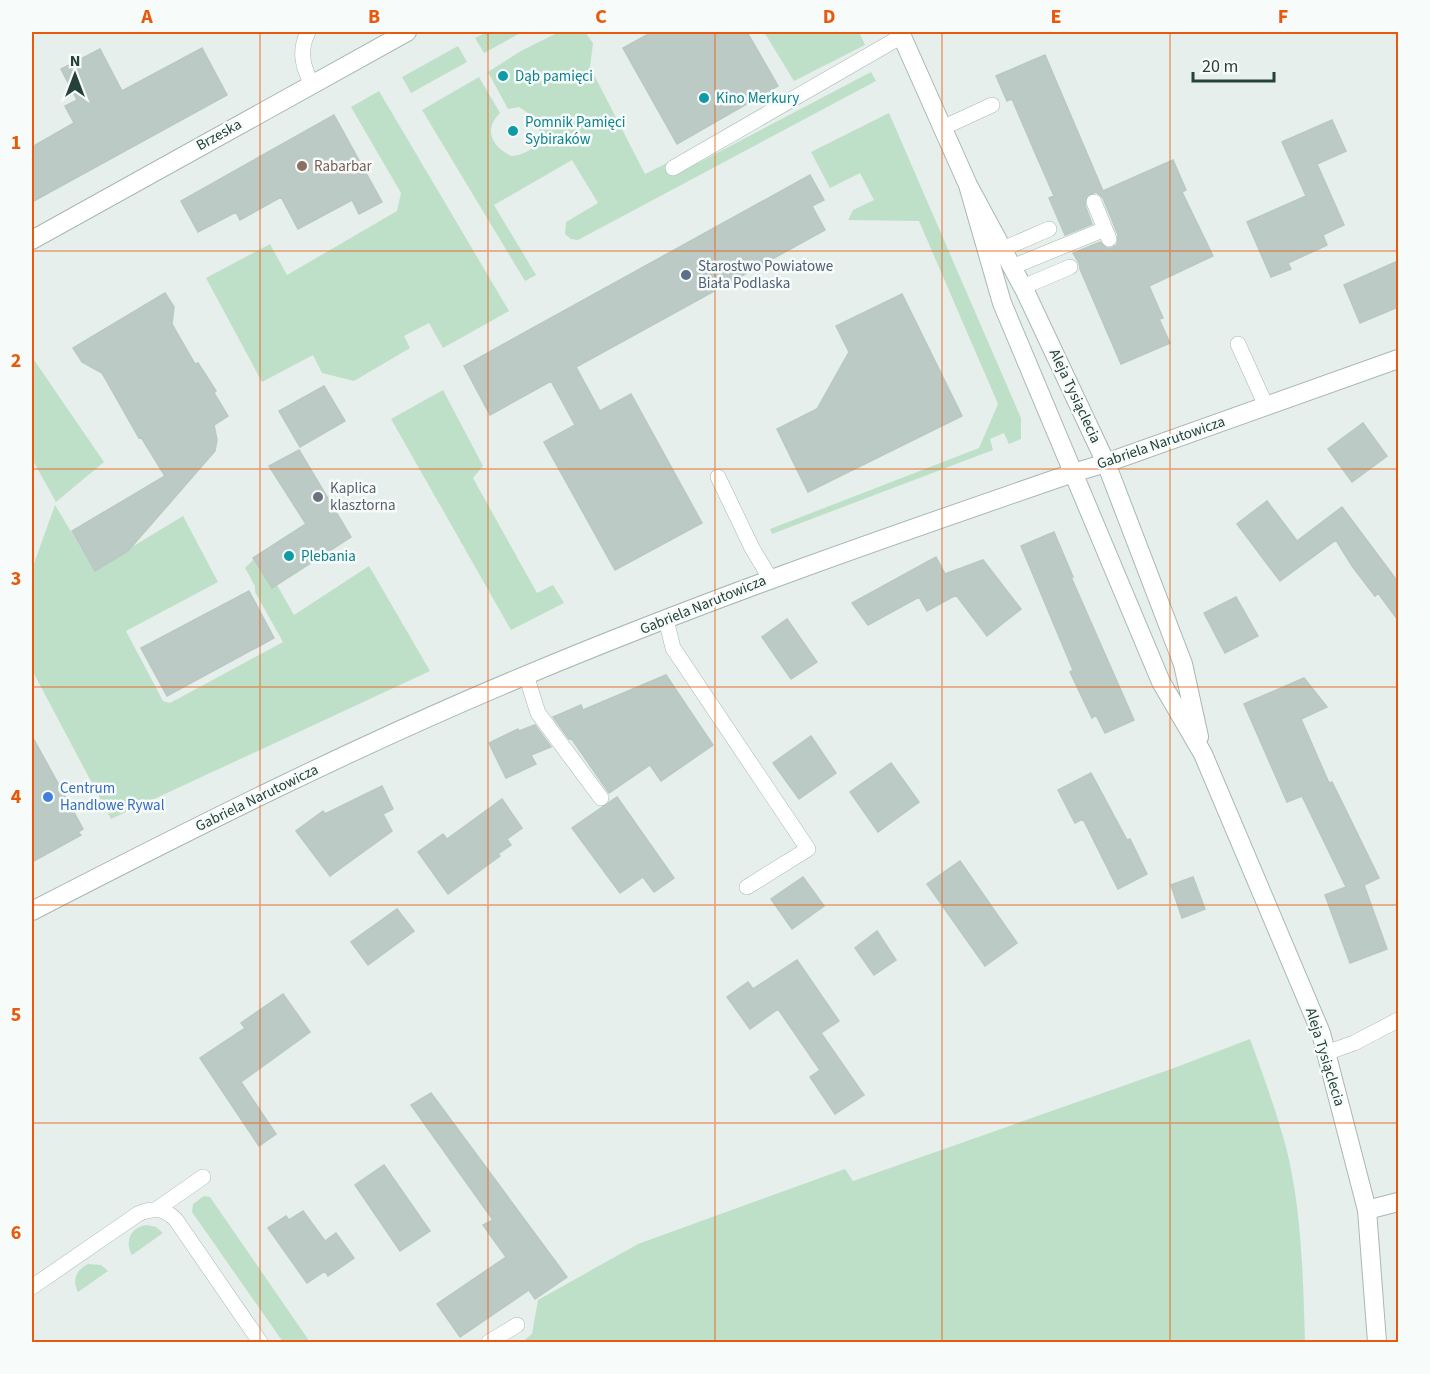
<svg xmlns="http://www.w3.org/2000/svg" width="1430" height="1374" viewBox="0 0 1430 1374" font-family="'Source Sans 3',sans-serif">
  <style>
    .green { fill: #bfe0c8 }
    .building { fill: #bbcac4; stroke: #b8c9c2; stroke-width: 1.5 }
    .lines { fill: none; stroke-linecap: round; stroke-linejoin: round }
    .service-casing { stroke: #a8b8b2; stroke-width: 16 }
    .minor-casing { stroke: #a8b8b2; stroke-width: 20 }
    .tertiary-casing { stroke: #a8b8b2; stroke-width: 20 }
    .service { stroke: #fff; stroke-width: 15 }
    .minor { stroke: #fff; stroke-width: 18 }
    .tertiary { stroke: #fff; stroke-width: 18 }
    .grid { fill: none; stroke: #e8590c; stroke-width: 1.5; stroke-opacity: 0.55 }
    .culture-dot { fill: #0f9aa8; stroke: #f7fbf9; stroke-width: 2 }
    .education-dot { fill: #8d6e63; stroke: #f7fbf9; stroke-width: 2 }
    .service-dot { fill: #5c6f8a; stroke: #f7fbf9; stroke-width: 2 }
    .worship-dot { fill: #6b7280; stroke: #f7fbf9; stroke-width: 2 }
    .shop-dot { fill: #3f7fe0; stroke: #f7fbf9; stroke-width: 2 }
    .labels { text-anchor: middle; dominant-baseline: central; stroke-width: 5; stroke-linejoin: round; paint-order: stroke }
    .culture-label { font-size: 15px; fill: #0d838f; stroke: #f7fbf9; text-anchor: start }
    .street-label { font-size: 15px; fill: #24423a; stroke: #f7fbf9 }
    .education-label { font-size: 15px; fill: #785e54; stroke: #f7fbf9; text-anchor: start }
    .service-label { font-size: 15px; fill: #4e5e75; stroke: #f7fbf9; text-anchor: start }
    .worship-label { font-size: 15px; fill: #5b616d; stroke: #f7fbf9; text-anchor: start }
    .shop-label { font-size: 15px; fill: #366cbe; stroke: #f7fbf9; text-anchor: start }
    .neatline { fill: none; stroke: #e8590c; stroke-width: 2 }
    .grid-label { font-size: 20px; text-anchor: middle; font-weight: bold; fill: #e8590c }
  </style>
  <rect width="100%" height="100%" fill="#e6efeb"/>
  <!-- green -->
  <path class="green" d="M 487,32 L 522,32 L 484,53 L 475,38 Z
    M 559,32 L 585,32 L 593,43 L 590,67 L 645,174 L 679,157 L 698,163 L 871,72 L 876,81 L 578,240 L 571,239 L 565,234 L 566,222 L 598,203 L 572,160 L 494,205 L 536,275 L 525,281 L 422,110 L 479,77 L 500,113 C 483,130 492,146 511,156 C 533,154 546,139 536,118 L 519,107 L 508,109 L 488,72 L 521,51 Z
    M 764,32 L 859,32 L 865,45 L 794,81 Z
    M 458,46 L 467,62 L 411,93 L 402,77 Z
    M 379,91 L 509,311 L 443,348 L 429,323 L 404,336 L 410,348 L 354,381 L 322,373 L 313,355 L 262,382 L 206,278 L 270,244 L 287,275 L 397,211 L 401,193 L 351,107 Z
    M 889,113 L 1021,418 L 1021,439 L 1009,444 L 1004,433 L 990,439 L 993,450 L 772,534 L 770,529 L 979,448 L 998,404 L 919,221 L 848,220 L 853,210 L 874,200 L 860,173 L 830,188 L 811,152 Z
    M 32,357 L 104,462 L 56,502 L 32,459 Z
    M 443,390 L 483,466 L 473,478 L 537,593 L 553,585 L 564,603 L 511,630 L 391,419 Z
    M 55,505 L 94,570 L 183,516 L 218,582 L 126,631 L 163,701 L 170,703 L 283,642 L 255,592 L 255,586 L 245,568 L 253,560 L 272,588 L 277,585 L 294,615 L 369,566 L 430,671 L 111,819 L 32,670 L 32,569 Z
    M 1250,1039 C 1263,1075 1276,1110 1286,1147 C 1302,1210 1303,1278 1305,1342 L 522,1342 L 532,1334 L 538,1300 L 638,1244 L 845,1169 L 853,1181 L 1174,1068 Z
    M 204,1196 L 210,1197 L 310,1342 L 283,1342 L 192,1212 L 193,1204 Z
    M 147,1225 L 156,1227 L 163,1233 L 132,1255 C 124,1241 131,1227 147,1225 Z
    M 88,1264 L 101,1265 L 108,1271 L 78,1292 C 72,1280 76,1270 88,1264 Z"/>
  <!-- building -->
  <path class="building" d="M 652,32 L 747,32 L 778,86 L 677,144 L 623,48 Z
    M 202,48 L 227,95 L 32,202 L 32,147 L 74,123 L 65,106 L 77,100 L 61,69 L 100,49 L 122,91 Z
    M 1045,55 L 1103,191 L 1173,160 L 1186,190 L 1182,192 L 1213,256 L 1149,286 L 1163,318 L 1159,319 L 1170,343 L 1121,364 L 1080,269 L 1079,263 L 1073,253 L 1100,242 L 1107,248 L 1112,248 L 1117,245 L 1118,235 L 1103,198 L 1096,192 L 1087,196 L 1085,205 L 1092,224 L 1065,235 L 1049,198 L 1054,196 L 1033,148 L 1012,99 L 1007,101 L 996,76 Z
    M 334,115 L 382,202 L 359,214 L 352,200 L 298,229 L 281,197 L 240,220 L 236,212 L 198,232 L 181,201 Z
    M 1332,120 L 1346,151 L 1317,164 L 1344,225 L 1323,235 L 1327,245 L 1288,263 L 1291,269 L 1271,277 L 1247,222 L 1306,196 L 1282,142 Z
    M 810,175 L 824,200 L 812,206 L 825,230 L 576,367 L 600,411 L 631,394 L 702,523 L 615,570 L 544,442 L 575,425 L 551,381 L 490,415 L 464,366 Z
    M 1398,261 L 1398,307 L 1360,323 L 1344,285 Z
    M 165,293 L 174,307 L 172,324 L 195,364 L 198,363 L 216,391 L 214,393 L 228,416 L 214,425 L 217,440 L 215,451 L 128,551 L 95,571 L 72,531 L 165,476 L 141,437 L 139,438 L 102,373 L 82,362 L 73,348 Z
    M 902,294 L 962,416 L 808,492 L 777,429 L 817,409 L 849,352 L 836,326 Z
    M 324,386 L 345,421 L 300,447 L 279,411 Z
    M 1363,423 L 1387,456 L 1352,482 L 1328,449 Z
    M 299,450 L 351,537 L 272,588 L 253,558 L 306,524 L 269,466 Z
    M 1267,501 L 1297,541 L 1342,507 L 1398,582 L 1398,620 L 1378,593 L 1375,596 L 1352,566 L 1336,540 L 1280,581 L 1237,524 Z
    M 1054,532 L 1073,577 L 1071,577 L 1134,720 L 1105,733 L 1096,715 L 1092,718 L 1070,672 L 1073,670 L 1021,546 Z
    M 936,557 L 945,574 L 983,560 L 1021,609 L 987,636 L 956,595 L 927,611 L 919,597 L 868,625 L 852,603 Z
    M 249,591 L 274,638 L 167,696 L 141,648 Z
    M 1236,597 L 1258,636 L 1225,653 L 1204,613 Z
    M 787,619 L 817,662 L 791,679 L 762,637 Z
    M 666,675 L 713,745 L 661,781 L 650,765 L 609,793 L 571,738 L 569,739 L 553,717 L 581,705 L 583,710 Z
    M 1304,678 L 1327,707 L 1301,719 L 1329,783 L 1332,782 L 1379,878 L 1364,885 L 1387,949 L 1350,963 L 1325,895 L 1346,887 L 1302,796 L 1287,802 L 1244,704 Z
    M 535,725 L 551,747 L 531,755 L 536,764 L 506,778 L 489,743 L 518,729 L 519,731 Z
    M 32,736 L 83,829 L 78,832 L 81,835 L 32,862 Z
    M 811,736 L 836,773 L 799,799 L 773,763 Z
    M 891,763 L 919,802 L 878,832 L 850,792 Z
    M 1091,773 L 1127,840 L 1130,839 L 1147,874 L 1118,889 L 1083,819 L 1075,823 L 1058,790 Z
    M 382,786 L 393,809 L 383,814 L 392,831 L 330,876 L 296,831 L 323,811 L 325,814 Z
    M 617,797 L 674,878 L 654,892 L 643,877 L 620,893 L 572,828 Z
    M 502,799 L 522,828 L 507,839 L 511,845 L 498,854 L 500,856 L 448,894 L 418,852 L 443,834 L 447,839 Z
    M 960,861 L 1017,943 L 985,966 L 927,884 Z
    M 803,877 L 824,906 L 792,929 L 771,899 Z
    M 1193,877 L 1205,909 L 1182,918 L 1171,885 Z
    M 397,909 L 414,931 L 368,965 L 351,942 Z
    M 877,931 L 896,960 L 874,975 L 855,948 Z
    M 797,960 L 839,1021 L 821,1033 L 864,1095 L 835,1114 L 810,1077 L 820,1070 L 778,1009 L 750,1029 L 727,997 L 748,982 L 753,989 Z
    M 283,994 L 310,1032 L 241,1082 L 276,1134 L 259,1146 L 200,1058 L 245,1028 L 241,1023 Z
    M 431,1093 L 567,1277 L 535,1299 L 529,1290 L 460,1337 L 437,1304 L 506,1257 L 483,1225 L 493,1220 L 411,1105 Z
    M 384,1165 L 430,1231 L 400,1251 L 355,1185 Z
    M 303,1211 L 325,1241 L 336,1233 L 354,1258 L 328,1276 L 325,1271 L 307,1283 L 268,1228 L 286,1216 L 289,1220 Z"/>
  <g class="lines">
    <defs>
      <path id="service" d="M 308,32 C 299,50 302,66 312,84
        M 942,128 L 992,105
        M 673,168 L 902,36
        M 1094,202 L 1105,229
        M 1003,249 L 1049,229
        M 1012,267 L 1105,229 L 1109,239
        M 1023,287 L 1070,267
        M 1238,344 L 1266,406
        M 718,477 L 752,548 L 770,578
        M 666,619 L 673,648 L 808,849 L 747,887
        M 526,675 L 538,713 L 601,798
        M 1326,1053 L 1354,1043 L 1398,1020
        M 157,1209 L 203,1177
        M 32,1287 L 138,1214 C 153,1207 165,1208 176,1220 L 260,1342
        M 489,1342 L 517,1325"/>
      <path id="minor" d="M 32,240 L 407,32
        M 1367,1210 L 1398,1202"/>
      <path id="tertiary" d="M 900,32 L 968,185 L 1025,291 L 1106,463 L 1183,664 L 1199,737
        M 968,185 L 1002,303 L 1161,682 L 1203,754 L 1321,1033 L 1367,1210 L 1377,1342
        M 32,911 C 195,827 360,744 529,674 C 708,599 890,536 1073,473 L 1106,463 L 1398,359"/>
    </defs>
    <!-- service casing -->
    <use href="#service" class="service-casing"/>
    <!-- minor casing -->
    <use href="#minor" class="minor-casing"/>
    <!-- tertiary casing -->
    <use href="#tertiary" class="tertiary-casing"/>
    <!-- service -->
    <use href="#service" class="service"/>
    <!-- minor -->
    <use href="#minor" class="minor"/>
    <!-- tertiary -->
    <use href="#tertiary" class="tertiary"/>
  </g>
  <!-- grid -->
  <path class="grid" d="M 260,32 L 260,1342M 488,32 L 488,1342M 715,32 L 715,1342M 942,32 L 942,1342M 1170,32 L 1170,1342M 32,251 L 1398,251M 32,469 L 1398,469M 32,687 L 1398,687M 32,905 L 1398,905M 32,1123 L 1398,1123"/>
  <!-- markers -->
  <g class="culture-dot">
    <circle cx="503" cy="76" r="6"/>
    <circle cx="704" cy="98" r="6"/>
    <circle cx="513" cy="131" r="6"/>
    <circle cx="289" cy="556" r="6"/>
  </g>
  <circle class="education-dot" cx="302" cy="166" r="6"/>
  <circle class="service-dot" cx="686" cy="275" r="6"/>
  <circle class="worship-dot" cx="318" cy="497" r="6"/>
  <circle class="shop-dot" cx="48" cy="797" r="6"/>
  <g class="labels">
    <!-- culture labels -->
    <g class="culture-label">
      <text x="515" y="76">Dąb pamięci</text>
      <text x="716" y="98">Kino Merkury</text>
      <text x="525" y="122">Pomnik Pamięci<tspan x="525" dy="17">Sybiraków</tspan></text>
      <text x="301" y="556">Plebania</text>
    </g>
    <!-- street labels -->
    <g class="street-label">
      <text transform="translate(219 135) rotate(-29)">Brzeska</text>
      <text transform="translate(1075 396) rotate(65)">Aleja Tysiąclecia</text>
      <text transform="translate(1161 443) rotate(-19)">Gabriela Narutowicza</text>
      <text transform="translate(703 605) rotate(-22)">Gabriela Narutowicza</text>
      <text transform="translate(257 798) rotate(-26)">Gabriela Narutowicza</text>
      <text transform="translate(1325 1057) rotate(73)">Aleja Tysiąclecia</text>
    </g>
    <!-- education labels -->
    <g class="education-label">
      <text x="314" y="166">Rabarbar</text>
    </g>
    <!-- service labels -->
    <g class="service-label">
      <text x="698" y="266">Starostwo Powiatowe<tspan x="698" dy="17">Biała Podlaska</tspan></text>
    </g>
    <!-- worship labels -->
    <g class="worship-label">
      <text x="330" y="488">Kaplica<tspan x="330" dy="17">klasztorna</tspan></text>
    </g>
    <!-- shop labels -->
    <g class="shop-label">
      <text x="60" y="788">Centrum<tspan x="60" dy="17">Handlowe Rywal</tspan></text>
    </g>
  </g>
  <!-- border -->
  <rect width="1430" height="1374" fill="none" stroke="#f7fbf9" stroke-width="66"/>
  <!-- north arrow -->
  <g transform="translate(75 75)" stroke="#f7fbf9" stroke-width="4.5" paint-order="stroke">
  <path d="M0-4.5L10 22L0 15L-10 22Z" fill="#24423a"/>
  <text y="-9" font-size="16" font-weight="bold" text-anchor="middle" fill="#24423a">N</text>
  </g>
  <!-- scale -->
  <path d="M1193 72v9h81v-9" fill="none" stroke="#24423a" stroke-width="3"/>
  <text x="1202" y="72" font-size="18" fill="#24423a" stroke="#f7fbf9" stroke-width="4.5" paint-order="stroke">20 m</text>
  <rect x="33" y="33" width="1364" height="1308" class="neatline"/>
  <g class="grid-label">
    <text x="147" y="23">A</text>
    <text x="374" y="23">B</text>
    <text x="601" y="23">C</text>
    <text x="829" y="23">D</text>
    <text x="1056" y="23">E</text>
    <text x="1283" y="23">F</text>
    <text x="16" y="149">1</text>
    <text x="16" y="367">2</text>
    <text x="16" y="585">3</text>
    <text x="16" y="803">4</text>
    <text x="16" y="1021">5</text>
    <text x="16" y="1239">6</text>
  </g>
</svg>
